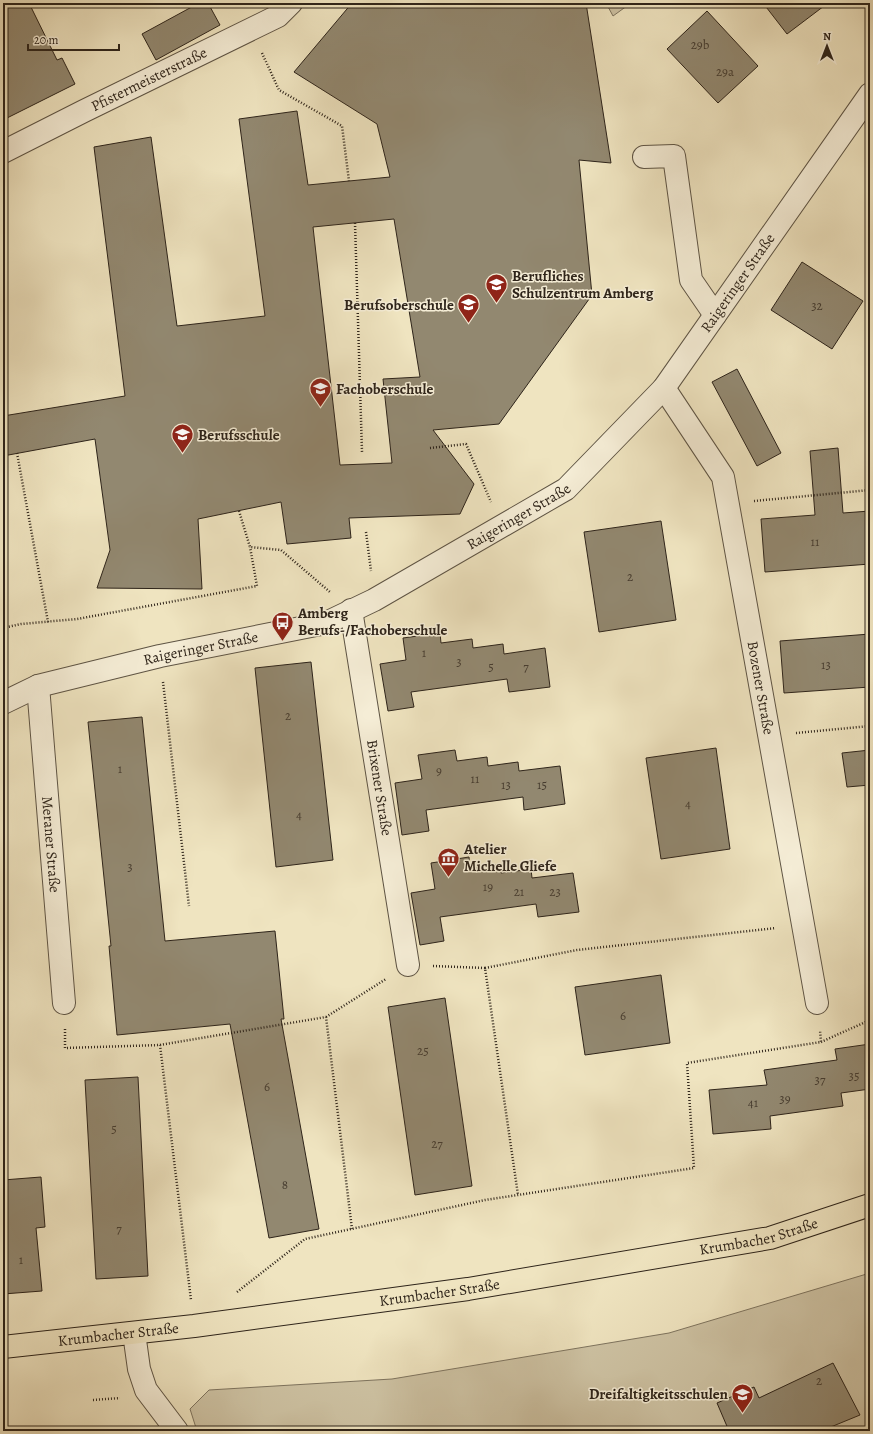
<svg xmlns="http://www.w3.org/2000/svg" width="873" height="1434" viewBox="0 0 873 1434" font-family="Alegreya,serif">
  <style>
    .green { fill: #cec3a4; stroke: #7e745f }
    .building { fill: #928870; stroke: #2e241a; fill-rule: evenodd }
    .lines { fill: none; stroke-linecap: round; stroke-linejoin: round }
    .minor-casing { stroke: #5e5444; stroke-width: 24 }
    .major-casing { stroke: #2e241a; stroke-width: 24 }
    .path { stroke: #2e241a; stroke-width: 2.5; stroke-dasharray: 1 2; stroke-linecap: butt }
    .minor { stroke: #f5edd6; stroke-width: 22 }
    .major { stroke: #efe4c0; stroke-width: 22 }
    .labels { text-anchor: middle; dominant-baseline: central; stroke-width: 3; stroke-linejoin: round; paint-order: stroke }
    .number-label { font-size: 13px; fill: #473d30 }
    .street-label { font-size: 15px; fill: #2e241a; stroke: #f5edd6 }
    .poi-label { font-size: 15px; font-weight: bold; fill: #2e241a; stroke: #f5edd6; text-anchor: start }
  </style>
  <rect width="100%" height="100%" fill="#efe4c0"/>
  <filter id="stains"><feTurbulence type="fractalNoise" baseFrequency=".005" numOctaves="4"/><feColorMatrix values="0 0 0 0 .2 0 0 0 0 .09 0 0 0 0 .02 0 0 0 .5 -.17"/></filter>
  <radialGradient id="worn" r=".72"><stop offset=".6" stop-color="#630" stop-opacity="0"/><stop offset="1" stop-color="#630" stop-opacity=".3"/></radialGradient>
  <!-- green -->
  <path class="green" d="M 606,3 L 631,3 L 613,16 Z
    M 870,1273 L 870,1431 L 197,1431 L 190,1409 L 209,1390 L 392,1379 L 669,1333 Z"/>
  <!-- building -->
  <path class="building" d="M 3,3 L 29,3 L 57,60 L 62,58 L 75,84 L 3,120 Z
    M 199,3 L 208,3 L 220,25 L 156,60 L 142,34 Z
    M 352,3 L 586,3 L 611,163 L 579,160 L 592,295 L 499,424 L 433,430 L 474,484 L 460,514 L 349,518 L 351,538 L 287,544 L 281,502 L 198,519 L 202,589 L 97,588 L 110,550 L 95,439 L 3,456 L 3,416 L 125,396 L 94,147 L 151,137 L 177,326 L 265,316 L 239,119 L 297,111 L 308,185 L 390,177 L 377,124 L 294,72 ZM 394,219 L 420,377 L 383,379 L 392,463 L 340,465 L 313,227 Z
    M 763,3 L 828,3 L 787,34 Z
    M 707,11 L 758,66 L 718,103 L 667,49 Z
    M 802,262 L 863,301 L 832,349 L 771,310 Z
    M 737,369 L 781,453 L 757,466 L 712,382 Z
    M 838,448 L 843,513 L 870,511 L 870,564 L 765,572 L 761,519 L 815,515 L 810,451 Z
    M 661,521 L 676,620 L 599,632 L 584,532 Z
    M 440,633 L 441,643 L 472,639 L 473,648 L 503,644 L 504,654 L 545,648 L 550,687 L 509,692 L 507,679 L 411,692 L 414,707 L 388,711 L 380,664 L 406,660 L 403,638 Z
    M 870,634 L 870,687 L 784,693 L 780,641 Z
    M 311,662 L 333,860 L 276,867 L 255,668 Z
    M 142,717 L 165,941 L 275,931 L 284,1019 L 281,1019 L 319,1229 L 269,1238 L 230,1024 L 117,1035 L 109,946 L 111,946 L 88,722 Z
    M 716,748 L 730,849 L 661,859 L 646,758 Z
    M 455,750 L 457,761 L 487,757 L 488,766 L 518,762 L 519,771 L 560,766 L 565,804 L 524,810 L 523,797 L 426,810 L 429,831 L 402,835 L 395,783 L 422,779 L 418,755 Z
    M 870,750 L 870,785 L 847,787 L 842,753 Z
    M 469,857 L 470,868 L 500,864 L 501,873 L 531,869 L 532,878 L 573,873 L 579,912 L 538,917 L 536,904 L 440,917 L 444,941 L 420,945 L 411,893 L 435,889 L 431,863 Z
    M 661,975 L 670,1043 L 585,1055 L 575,987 Z
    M 445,998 L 472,1186 L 415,1195 L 388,1007 Z
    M 870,1044 L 870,1089 L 841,1093 L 843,1106 L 770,1116 L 771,1129 L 713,1134 L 709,1090 L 767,1085 L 764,1070 L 837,1060 L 835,1049 Z
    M 138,1077 L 148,1276 L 96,1279 L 85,1080 Z
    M 41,1177 L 45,1227 L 36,1228 L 42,1291 L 3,1294 L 3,1180 Z
    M 833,1363 L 860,1415 L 821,1431 L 729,1431 L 717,1403 L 754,1387 L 759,1398 Z"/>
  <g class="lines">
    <defs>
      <g id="minor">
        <path id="s1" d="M 3,152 L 84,111 L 278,16 L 291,3"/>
        <path d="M 644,157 L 674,156 L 691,280 L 715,315"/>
        <path id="s2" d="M 664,388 L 723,477 L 817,1003"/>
        <path id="s3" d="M 351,610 L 408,965"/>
        <path id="s4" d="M 38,686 L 64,1003"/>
        <path id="s5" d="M 3,703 L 38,686 L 160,656 L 326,623 L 374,600 L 566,489 L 664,388 L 870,94"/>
        <path d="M 134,1333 L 139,1369 L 146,1390 L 177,1431"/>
      </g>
      <g id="major">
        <path id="s6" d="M 3,1347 L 194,1326 L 468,1289 L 770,1238 L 870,1205"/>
      </g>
    </defs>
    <!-- minor casing -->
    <use href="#minor" class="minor-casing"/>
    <!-- major casing -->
    <use href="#major" class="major-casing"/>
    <!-- path -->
    <path class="path" d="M 262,53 L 279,90 L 342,126 L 349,181
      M 355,223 L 362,452
      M 430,448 L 466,444 L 491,502
      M 17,453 L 48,622
      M 754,501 L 870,490
      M 239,511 L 250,547 L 281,550 L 330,592
      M 366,532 L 371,571
      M 3,628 L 21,624 L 77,619 L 257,586 L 250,547
      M 163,682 L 189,906
      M 796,733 L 870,726
      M 433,966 L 485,968 L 518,1195
      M 485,968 L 577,950 L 776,928
      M 326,1017 L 386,979
      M 65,1029 L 65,1048 L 160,1045 L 191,1300
      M 821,1042 L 870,1020
      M 160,1045 L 326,1017 L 352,1229
      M 237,1292 L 305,1239 L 485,1200 L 694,1168 L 687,1063 L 821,1042 L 820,1030
      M 93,1400 L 120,1398"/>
    <!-- minor -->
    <use href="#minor" class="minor"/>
    <!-- major -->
    <use href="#major" class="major"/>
  </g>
  <!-- icons -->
  <defs>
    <symbol id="school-pin" viewBox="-11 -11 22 30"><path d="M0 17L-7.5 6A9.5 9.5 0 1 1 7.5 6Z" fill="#8f2418" stroke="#f5edd6"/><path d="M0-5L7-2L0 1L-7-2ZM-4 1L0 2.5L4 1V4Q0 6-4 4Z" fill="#fff"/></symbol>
    <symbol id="bus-pin" viewBox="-11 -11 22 30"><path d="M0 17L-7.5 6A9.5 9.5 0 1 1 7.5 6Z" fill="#8f2418" stroke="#f5edd6"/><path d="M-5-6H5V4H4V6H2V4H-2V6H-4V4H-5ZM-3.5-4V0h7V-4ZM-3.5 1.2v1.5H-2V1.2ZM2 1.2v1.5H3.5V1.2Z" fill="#fff"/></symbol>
    <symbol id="museum-pin" viewBox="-11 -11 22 30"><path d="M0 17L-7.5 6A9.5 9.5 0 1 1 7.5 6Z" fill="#8f2418" stroke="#f5edd6"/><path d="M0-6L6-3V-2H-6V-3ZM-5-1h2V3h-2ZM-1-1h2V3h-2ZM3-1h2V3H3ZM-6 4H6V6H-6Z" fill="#fff"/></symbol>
  </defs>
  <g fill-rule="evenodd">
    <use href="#school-pin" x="484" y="272" width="25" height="34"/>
    <use href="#school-pin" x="456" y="292" width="25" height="34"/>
    <use href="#school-pin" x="308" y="376" width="25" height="34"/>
    <use href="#school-pin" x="170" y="422" width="25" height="34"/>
    <use href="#bus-pin" x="270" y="610" width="25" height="34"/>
    <use href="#museum-pin" x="436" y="846" width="25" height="34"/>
    <use href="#school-pin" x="730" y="1382" width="25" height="34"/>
  </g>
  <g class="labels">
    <!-- number labels -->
    <g class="number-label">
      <text x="700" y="44">29b</text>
      <text x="725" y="71">29a</text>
      <text x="817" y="305">32</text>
      <text x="815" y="541">11</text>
      <text x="630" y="576">2</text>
      <text x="424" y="652">1</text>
      <text x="459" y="661">3</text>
      <text x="826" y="664">13</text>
      <text x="491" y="666">5</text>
      <text x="526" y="666">7</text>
      <text x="288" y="715">2</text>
      <text x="120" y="768">1</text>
      <text x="439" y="770">9</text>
      <text x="475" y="778">11</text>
      <text x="506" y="784">13</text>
      <text x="542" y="784">15</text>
      <text x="688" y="803">4</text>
      <text x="299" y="814">4</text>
      <text x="130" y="866">3</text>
      <text x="488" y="886">19</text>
      <text x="519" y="891">21</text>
      <text x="555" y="891">23</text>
      <text x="623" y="1015">6</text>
      <text x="423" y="1050">25</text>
      <text x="854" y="1075">35</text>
      <text x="820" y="1079">37</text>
      <text x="267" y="1086">6</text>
      <text x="785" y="1098">39</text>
      <text x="753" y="1102">41</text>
      <text x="114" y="1128">5</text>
      <text x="437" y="1143">27</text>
      <text x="285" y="1184">8</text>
      <text x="119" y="1228">7</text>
      <text x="21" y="1259">1</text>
      <text x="819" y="1380">2</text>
    </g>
    <!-- street labels -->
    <g class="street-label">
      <text stroke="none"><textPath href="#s1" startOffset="163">Pfistermeisterstraße</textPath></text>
      <text stroke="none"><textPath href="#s5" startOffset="878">Raigeringer Straße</textPath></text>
      <text stroke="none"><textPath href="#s5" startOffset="554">Raigeringer Straße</textPath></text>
      <text stroke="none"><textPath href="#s5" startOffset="206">Raigeringer Straße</textPath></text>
      <text stroke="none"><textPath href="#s2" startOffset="321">Bozener Straße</textPath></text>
      <text stroke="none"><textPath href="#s3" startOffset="180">Brixener Straße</textPath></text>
      <text stroke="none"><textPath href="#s4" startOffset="159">Meraner Straße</textPath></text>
      <text stroke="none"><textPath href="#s6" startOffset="764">Krumbacher Straße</textPath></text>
      <text stroke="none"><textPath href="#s6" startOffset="440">Krumbacher Straße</textPath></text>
      <text stroke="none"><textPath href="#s6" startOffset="116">Krumbacher Straße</textPath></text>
    </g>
    <!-- poi labels -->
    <g class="poi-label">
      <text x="512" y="276">Berufliches<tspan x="512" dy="17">Schulzentrum Amberg</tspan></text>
      <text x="454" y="305" text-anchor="end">Berufsoberschule</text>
      <text x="336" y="389">Fachoberschule</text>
      <text x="198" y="435">Berufsschule</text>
      <text x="298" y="613">Amberg<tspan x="298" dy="17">Berufs-/Fachoberschule</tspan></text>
      <text x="464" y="849">Atelier<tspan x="464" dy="17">Michelle Gliefe</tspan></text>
      <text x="728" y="1394" text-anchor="end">Dreifaltigkeitsschulen</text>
    </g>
  </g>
  <!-- margin -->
  <rect width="873" height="1434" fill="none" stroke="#efe4c0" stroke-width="16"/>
  <rect x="4" y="4" width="865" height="1426" fill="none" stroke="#2e241a" stroke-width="2"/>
  <rect x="8" y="8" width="857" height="1418" fill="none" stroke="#2e241a"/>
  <!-- north arrow -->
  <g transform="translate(827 46)" stroke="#f5edd6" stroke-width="3" paint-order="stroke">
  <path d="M0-3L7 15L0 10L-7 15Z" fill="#2e241a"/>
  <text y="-6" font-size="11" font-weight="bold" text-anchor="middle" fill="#2e241a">N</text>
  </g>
  <!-- scale -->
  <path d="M28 44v6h91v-6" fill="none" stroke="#2e241a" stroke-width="2"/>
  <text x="34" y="44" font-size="12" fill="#2e241a" stroke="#f5edd6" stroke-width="3" paint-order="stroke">20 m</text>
  <rect width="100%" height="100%" filter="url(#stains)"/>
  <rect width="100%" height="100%" fill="url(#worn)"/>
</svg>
